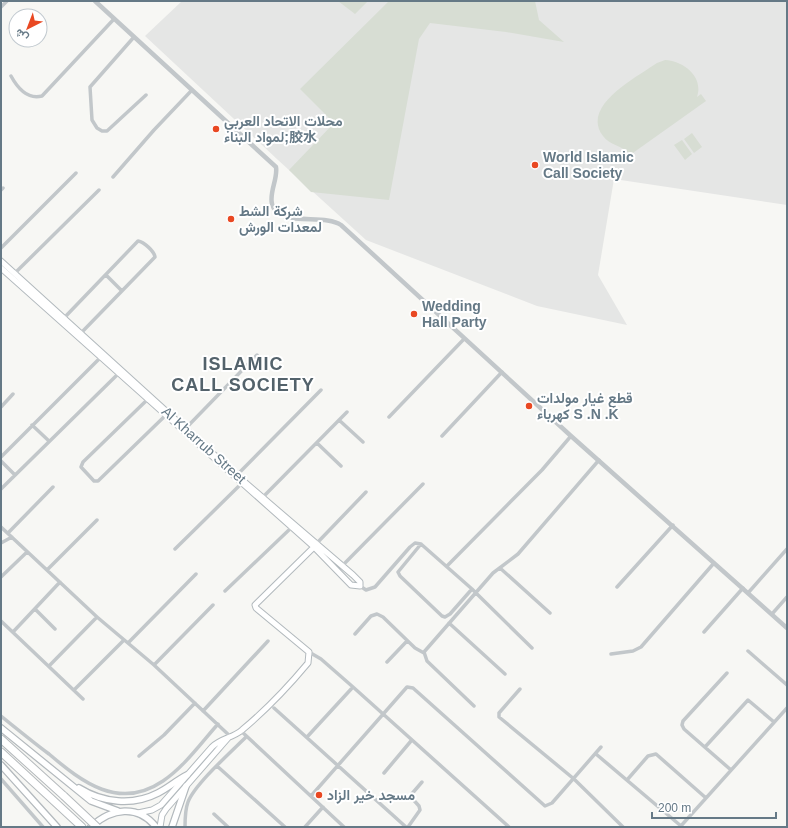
<svg xmlns="http://www.w3.org/2000/svg" width="788" height="828" viewBox="0 0 788 828" font-family="Arial,Vazirmatn,'Noto Sans SC',sans-serif">
  <style>
    .built { fill: #e5e6e5 }
    .green { fill: #d7ddd3 }
    .lines { fill: none; stroke-linecap: round; stroke-linejoin: round }
    .secondary-casing { stroke: #b2b9bd; stroke-width: 7 }
    .primary-casing { stroke: #b3b9bd; stroke-width: 8 }
    .motorway-casing { stroke: #b5babd; stroke-width: 9 }
    .minor { stroke: #c2c7ca; stroke-width: 3.5 }
    .tertiary { stroke: #c2c7ca; stroke-width: 4.5 }
    .secondary { stroke: #fff; stroke-width: 5 }
    .primary { stroke: #fff; stroke-width: 5.5 }
    .motorway { stroke: #fff; stroke-width: 7 }
    .motorway-bridge-casing { stroke: #b5babd; stroke-width: 9; stroke-linecap: butt }
    .motorway-bridge { stroke: #fff; stroke-width: 7 }
    .poi-dot { fill: #e94822; stroke: #fff; stroke-width: 1.5 }
    .labels { text-anchor: middle; dominant-baseline: central; stroke-width: 4; stroke-linejoin: round; paint-order: stroke }
    .poi-label { font-size: 14px; font-weight: bold; fill: #657986; stroke: #fff; text-anchor: start }
    .street-label { font-size: 14px; fill: #657986; stroke: #fff }
    .district-label { font-size: 18px; font-weight: bold; letter-spacing: 1px; fill: #53626b; stroke: #fff }
  </style>
  <rect width="100%" height="100%" fill="#f7f7f4"/>
  <!-- built -->
  <path class="built" d="M 182,1 L 787,1 L 787,205 L 614,179 L 598,275 L 627,325 L 537,306 L 366,240 L 278,160 L 145,36 Z"/>
  <!-- green -->
  <path class="green" d="M 338,1 L 368,1 L 355,14 Z
    M 389,1 L 535,1 L 539,20 L 564,42 L 506,32 L 430,23 L 419,39 L 389,200 L 311,192 L 289,170 L 334,123 L 300,89 Z
    M 665,60 C 683,61 704,76 697,97 L 701,94 L 706,101 L 630,155 C 623,145 610,146 603,136 C 580,106 637,77 657,63 Z
    M 692,133 L 702,147 L 694,153 L 684,139 Z
    M 682,140 L 692,154 L 685,160 L 674,145 Z"/>
  <g class="lines">
    <defs>
      <path id="secondary" d="M 1,261 L 241,479 L 353,575 L 360,582 L 360,586 L 351,585 L 314,547 L 1,268
        M 138,813 L 152,810 L 161,805 L 212,747 C 221,738 233,738 242,730 C 266,710 288,687 308,663 L 309,652 L 256,608 L 255,605 L 314,547
        M 160,827 L 162,815 L 166,809 L 228,738"/>
      <path id="primary" d="M 1,728 L 91,801 L 118,811
        M 1,765 L 57,827
        M 79,788 C 103,803 133,806 158,793 C 168,788 177,780 187,775
        M 91,827 C 111,808 138,804 156,827
        M 172,827 L 186,786"/>
      <path id="motorway" d="M 1,739 L 64,796
        M 1,752 L 82,827"/>
    </defs>
    <!-- secondary casing -->
    <use href="#secondary" class="secondary-casing"/>
    <!-- primary casing -->
    <use href="#primary" class="primary-casing"/>
    <!-- motorway casing -->
    <use href="#motorway" class="motorway-casing"/>
    <!-- minor -->
    <path class="minor" d="M 1,7 L 7,1
      M 134,37 L 90,87 L 92,120 L 97,128 L 102,131 L 107,131 L 146,95
      M 11,76 C 17,87 27,100 42,96 L 114,19
      M 113,177 L 154,130 L 192,90
      M 1,190 L 3,188
      M 1,248 L 76,173
      M 15,273 L 99,190
      M 106,275 L 122,291
      M 64,318 L 138,241 C 144,242 154,251 155,257 L 81,333
      M 148,399 L 83,462 L 81,467 L 94,481 L 98,481 L 167,414
      M 1,407 L 13,394
      M 389,417 L 464,339
      M 339,420 L 363,442
      M 32,425 L 49,441
      M 186,428 L 257,355
      M 442,436 L 502,372
      M 317,443 L 341,466
      M 1,457 L 101,357
      M 1,461 L 15,475
      M 237,475 L 321,390
      M 1,489 L 119,373
      M 263,497 L 347,412
      M 1,527 L 97,617 L 154,665 L 231,737
      M 8,533 L 53,487
      M 1,543 L 12,537
      M 317,543 L 366,492
      M 175,549 L 241,484
      M 342,566 L 423,484
      M 447,566 L 542,470 L 571,436
      M 500,568 L 550,613
      M 47,570 L 97,520
      M 1,577 L 27,552
      M 360,586 L 366,590 L 375,587 L 410,547 L 415,543 L 421,544
      M 617,587 L 673,525
      M 472,589 L 450,614 L 445,617 L 442,616 L 400,576 L 398,572 L 421,544 L 472,589 L 476,593 L 532,648
      M 225,591 L 291,528
      M 748,593 L 787,549
      M 35,609 L 55,629
      M 772,614 L 787,597
      M 1,621 L 83,699
      M 449,623 L 505,674
      M 13,632 L 60,582
      M 704,632 L 743,588
      M 355,634 L 371,616 L 377,614 L 383,617 L 415,648 L 424,653
      M 128,643 L 196,574
      M 748,651 L 787,685
      M 309,652 L 321,659 L 353,687 L 509,827
      M 611,654 L 633,651 L 641,647 L 714,563
      M 387,662 L 407,641
      M 154,665 L 213,605
      M 49,666 L 97,617
      M 727,673 L 683,721 L 682,725 L 684,729 L 731,770
      M 520,689 L 499,713 L 499,717 L 574,779 L 623,827
      M 74,690 L 124,640
      M 474,706 L 427,661 L 424,652 L 493,573 L 518,554 L 599,460
      M 274,708 L 406,827
      M 203,711 L 268,641
      M 1,716 C 17,729 33,742 49,754 C 82,782 119,811 163,781 C 184,767 201,743 218,724
      M 241,731 L 344,827
      M 307,737 L 353,687
      M 705,747 L 748,700 L 774,722
      M 596,754 L 681,826
      M 139,756 L 164,735 L 195,703
      M 217,766 L 285,827
      M 384,773 L 411,741
      M 1,779 L 43,827
      M 627,780 L 648,756 L 656,754 L 706,798
      M 311,796 L 407,687 L 413,688 L 545,806 L 552,803 L 601,747
      M 214,814 L 228,827
      M 185,827 C 185,819 185,810 188,802 C 195,784 231,752 246,737
      M 305,827 L 323,807
      M 408,827 L 420,810 L 419,806 L 410,796 L 422,782
      M 680,827 L 787,708"/>
    <!-- tertiary -->
    <path class="tertiary" d="M 95,1 L 276,167 C 278,179 269,192 272,204 C 278,228 324,213 341,225 L 571,436 L 787,628"/>
    <!-- secondary -->
    <use href="#secondary" class="secondary"/>
    <!-- primary -->
    <use href="#primary" class="primary"/>
    <!-- motorway -->
    <use href="#motorway" class="motorway"/>
    <defs>
      <path id="motorway-bridge" d="M 64,796 L 97,827"/>
    </defs>
    <!-- motorway-bridge casing -->
    <use href="#motorway-bridge" class="motorway-bridge-casing"/>
    <!-- motorway-bridge -->
    <use href="#motorway-bridge" class="motorway-bridge"/>
  </g>
  <!-- markers -->
  <g class="poi-dot">
    <circle cx="216" cy="129" r="4"/>
    <circle cx="535" cy="165" r="4"/>
    <circle cx="231" cy="219" r="4"/>
    <circle cx="414" cy="314" r="4"/>
    <circle cx="529" cy="406" r="4"/>
    <circle cx="319" cy="795" r="4"/>
  </g>
  <g class="labels">
    <!-- poi labels -->
    <g class="poi-label">
      <text x="224" y="121">محلات الاتحاد العربي<tspan x="224" dy="16">لمواد البناء;胶水</tspan></text>
      <text x="543" y="157">World Islamic<tspan x="543" dy="16">Call Society</tspan></text>
      <text x="239" y="211">شركة الشط<tspan x="239" dy="16">لمعدات الورش</tspan></text>
      <text x="422" y="306">Wedding<tspan x="422" dy="16">Hall Party</tspan></text>
      <text x="537" y="398">قطع غيار مولدات<tspan x="537" dy="16">كهرباء S .N .K</tspan></text>
      <text x="327" y="795">مسجد خير الزاد</text>
    </g>
    <!-- street labels -->
    <g class="street-label">
      <text transform="translate(204 445) rotate(42)">Al Kharrub Street</text>
    </g>
    <!-- district labels -->
    <g class="district-label">
      <text x="243" y="364">ISLAMIC<tspan x="243" dy="21">CALL SOCIETY</tspan></text>
    </g>
  </g>
  <!-- border -->
  <rect width="788" height="828" fill="none" stroke="#657986" stroke-width="4"/>
  <!-- north arrow -->
  <g transform="translate(28 28) rotate(222)"><circle r="19" fill="#ffffff" stroke="#c1c9cf"/>
  <path d="M0-3L7 15L0 10L-7 15Z" fill="#e94822"/>
  <text y="-6" font-size="11" font-weight="bold" text-anchor="middle" fill="#657986">ش</text>
  </g>
  <!-- scale -->
  <path d="M652 812v6h124v-6" fill="none" stroke="#657986" stroke-width="2"/>
  <text x="658" y="812" font-size="12" fill="#657986" stroke="#ffffff" stroke-width="3" paint-order="stroke">200 m</text>
</svg>
